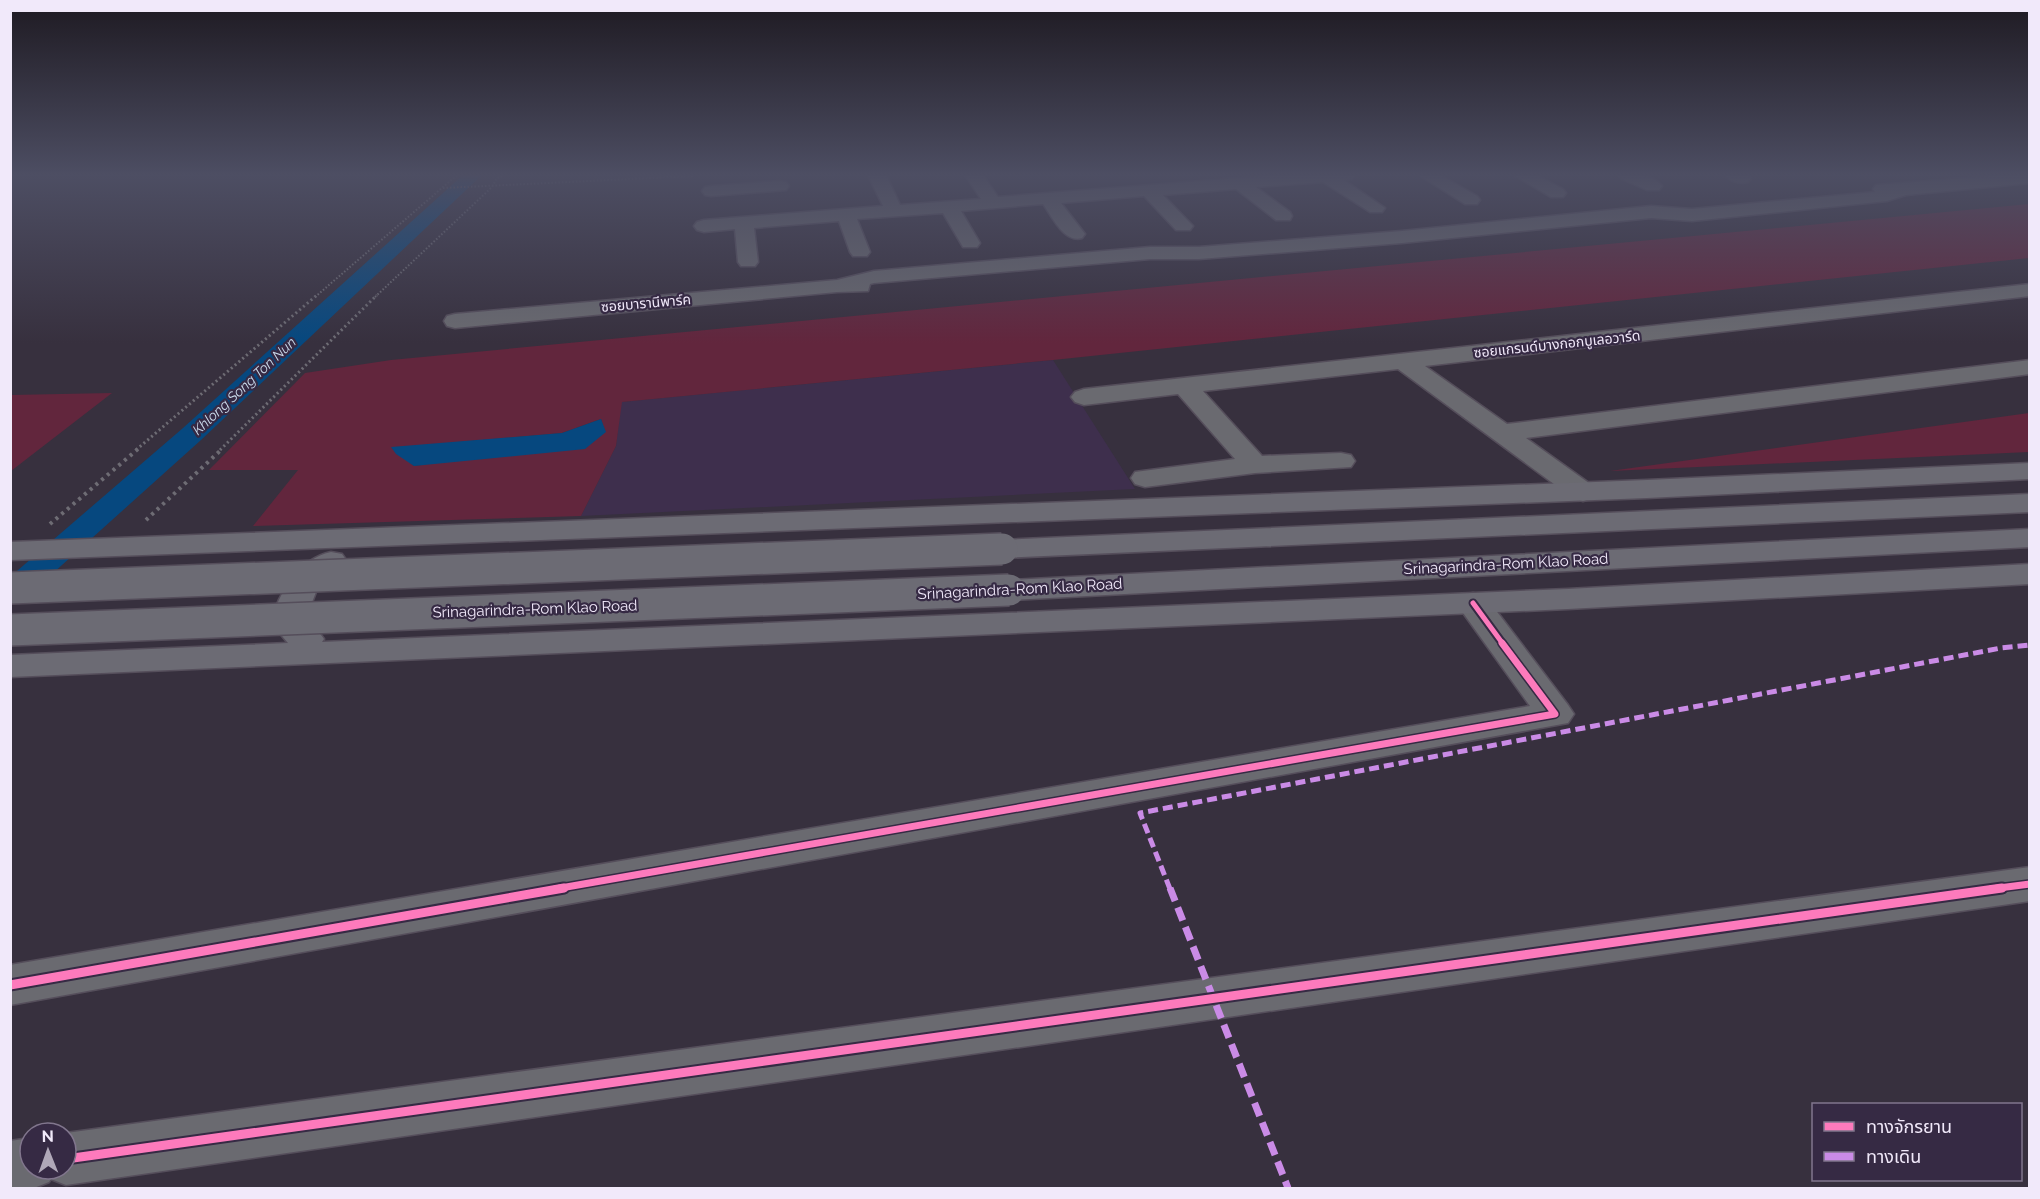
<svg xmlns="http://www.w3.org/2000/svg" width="2040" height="1199" viewBox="0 0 2040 1199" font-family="Raleway,'Noto Sans Thai',sans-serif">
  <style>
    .built { fill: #3e2f4d }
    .green { fill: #62263d; fill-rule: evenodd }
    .water { fill: #06487f }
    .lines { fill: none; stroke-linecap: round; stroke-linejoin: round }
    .canal { fill: #06487f; fill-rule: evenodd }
    .minor-casing { stroke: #554e5b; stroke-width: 3 }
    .major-casing { stroke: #554e5b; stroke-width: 3 }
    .path-far2 { stroke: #6e6c74; stroke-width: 2; stroke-dasharray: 1.5 2; stroke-linecap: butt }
    .path-far1 { stroke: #6e6c74; stroke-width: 3; stroke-dasharray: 2 3; stroke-linecap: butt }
    .path { stroke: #6e6c74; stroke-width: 4; stroke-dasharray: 3 4.5; stroke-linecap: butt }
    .minor { fill: #6a6a70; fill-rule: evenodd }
    .major { fill: #6c6b74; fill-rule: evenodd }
    .major-bridge-casing { stroke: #554e5b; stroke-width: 34; stroke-linecap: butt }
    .major-bridge { stroke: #6c6b74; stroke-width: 31 }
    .quiet-far1 { stroke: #ca8be6; stroke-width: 5; stroke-dasharray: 10 5; stroke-linecap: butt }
    .quiet { stroke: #ca8be6; stroke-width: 7; stroke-dasharray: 14 7; stroke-linecap: butt }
    .cycleway-far2-casing { stroke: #362a44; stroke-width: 9 }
    .cycleway-far1-casing { stroke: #362a44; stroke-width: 10 }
    .cycleway-casing { stroke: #362a44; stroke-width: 13 }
    .cycleway-far2 { stroke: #fd7abc; stroke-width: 5 }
    .cycleway-far1 { stroke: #fd7abc; stroke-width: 7 }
    .cycleway { stroke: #fd7abc; stroke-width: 9 }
    .labels { text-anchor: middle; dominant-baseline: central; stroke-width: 4.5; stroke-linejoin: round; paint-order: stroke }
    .far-street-label { font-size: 14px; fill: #f1e9fa; stroke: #362a44 }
    .far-water-label { font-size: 14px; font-style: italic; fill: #cbdbec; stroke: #362a44 }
    .street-label { font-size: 15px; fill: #f1e9fa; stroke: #362a44 }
  </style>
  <rect width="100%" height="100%" fill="#37303e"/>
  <!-- built -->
  <path class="built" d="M 1053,360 L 1135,489 L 581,516 L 616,446 L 621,402 Z"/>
  <!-- green -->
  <path class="green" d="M 2029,204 L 2029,258 L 1053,360 L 622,402 L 616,446 L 581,516 L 253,526 L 298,470 L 209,470 L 305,373 L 391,360 ZM 601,419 L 605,432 L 471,458 L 414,466 L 392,448 L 562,433 Z
    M 112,393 L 11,471 L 11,395 Z
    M 2029,413 L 2029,452 L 1610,471 Z"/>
  <!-- water -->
  <path class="water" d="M 601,419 L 606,432 L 585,449 L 414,466 L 396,454 L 391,447 L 562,433 Z"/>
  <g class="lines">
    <!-- canal -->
    <path class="canal" d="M 463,175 L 482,175 L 201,440 L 22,601 L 10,604 L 10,577 L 183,428 Z"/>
    <defs>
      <path id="minor" d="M 868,175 L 886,175 L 900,205 L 981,199 L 965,175 L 983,175 L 998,197 L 1280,175 L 1355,175 L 1352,179 L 1344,180 L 1385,208 L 1382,212 L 1370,212 L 1323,182 L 1256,187 L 1290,212 L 1292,216 L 1290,220 L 1276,220 L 1236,189 L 1163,195 L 1193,226 L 1190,230 L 1176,230 L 1144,196 L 1061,203 L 1085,234 L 1082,238 C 1064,243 1053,218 1043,204 L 961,211 L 980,243 L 977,247 L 963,247 L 943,213 L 857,219 L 870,252 L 867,256 L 853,256 L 850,252 L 839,221 L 754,228 L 758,262 L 755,266 L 741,266 L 738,262 L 735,229 L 704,232 L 697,230 L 694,226 L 697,222 L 704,220 L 883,206 Z
        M 1419,175 L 1440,175 L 1477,196 L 1480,200 L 1477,204 L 1465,204 Z
        M 1514,175 L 1536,175 L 1563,189 L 1566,193 L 1563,197 L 1551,197 Z
        M 1619,175 C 1634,175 1652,173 1662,186 L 1659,190 L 1647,190 L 1622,179 Z
        M 1725,175 L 1749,175 L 1751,178 L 1748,182 C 1740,184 1730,182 1725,175 Z
        M 2006,175 L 2030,175 L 2030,183 L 1906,195 L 1887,201 L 1692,221 L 1651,218 L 1402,243 L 1199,259 L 1150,259 L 874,283 L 870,284 L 868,291 L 837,292 L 455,328 L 447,326 L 444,321 L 447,316 L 455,314 L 837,280 L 874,271 L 1150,247 L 1199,247 L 1402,231 L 1651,206 L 1692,209 L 1875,192 L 1873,189 L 1876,185 Z
        M 780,181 L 786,182 L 789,186 L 786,190 L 711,196 L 705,195 L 702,191 L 705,187 L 711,186 Z
        M 2030,284 L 2030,296 L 1425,366 L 1507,424 L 2030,360 L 2030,374 L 1526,438 L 1593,486 L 1597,492 L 1593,498 L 1583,501 L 1573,498 L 1398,369 L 1203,391 L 1262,456 L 1341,453 L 1351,455 L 1355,461 L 1351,467 L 1255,473 L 1145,487 L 1135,484 L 1131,478 L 1135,472 L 1235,459 L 1178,394 L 1084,405 L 1075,402 L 1071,397 L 1075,392 L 1084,389 Z
        M 1473,593 L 1485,596 L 1568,705 L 1574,714 L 1568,723 L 10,1005 L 10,965 L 1530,706 L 1456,603 L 1461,596 Z
        M 2030,867 L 2030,901 L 66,1185 L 51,1179 L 49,1182 L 34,1188 L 10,1188 L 10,1141 L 30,1138 L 30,1169 L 66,1169 L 66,1133 Z"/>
      <path id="major" d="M 2030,463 L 2030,479 L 1647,498 L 10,560 L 10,542 L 1647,480 Z
        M 2030,494 L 2030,512 L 1002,558 L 991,556 L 986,549 L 991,542 L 1002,540 Z
        M 2030,529 L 2030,547 L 1009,600 L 997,597 L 993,590 L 997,583 L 1009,580 Z
        M 331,552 L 342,554 L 347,561 L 316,592 L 305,621 C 312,628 319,631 324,639 L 322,642 L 1568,589 L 2030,564 L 2030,584 L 1568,609 L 10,677 L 10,655 L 288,643 L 271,623 C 278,593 299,559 331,552 Z"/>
    </defs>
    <!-- minor casing -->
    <use href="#minor" class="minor-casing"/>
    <!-- major casing -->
    <use href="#major" class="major-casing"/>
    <!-- path-far2 -->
    <path class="path-far2" d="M 443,188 L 693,176
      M 315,297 L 457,175
      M 375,297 L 492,187 L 497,178 L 505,175"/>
    <!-- path-far1 -->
    <path class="path-far1" d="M 136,450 L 317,295
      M 220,450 L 377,295"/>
    <!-- path -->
    <path class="path" d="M 146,520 L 222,449
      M 50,524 L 138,449"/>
    <!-- minor -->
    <use href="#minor" class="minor"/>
    <!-- major -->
    <use href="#major" class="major"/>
    <defs>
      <path id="major-bridge" d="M 10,588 L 1002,549
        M 10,630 L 1009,590"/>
    </defs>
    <!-- major-bridge casing -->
    <use href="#major-bridge" class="major-bridge-casing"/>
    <!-- major-bridge -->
    <use href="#major-bridge" class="major-bridge"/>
    <!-- quiet-far1 -->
    <path class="quiet-far1" d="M 1170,889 L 1140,813 L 2001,648 L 2030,645"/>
    <!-- quiet -->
    <path class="quiet" d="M 1170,888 L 1288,1188"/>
    <defs>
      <path id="cycleway-far2" d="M 1473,603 L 1503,644"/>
      <path id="cycleway-far1" d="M 555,889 L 1555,714 L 1502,643
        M 1991,889 L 2030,884"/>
      <path id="cycleway" d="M 10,985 L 564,888
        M 66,1159 L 2002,888"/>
    </defs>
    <!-- cycleway-far2 casing -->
    <use href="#cycleway-far2" class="cycleway-far2-casing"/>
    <!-- cycleway-far1 casing -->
    <use href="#cycleway-far1" class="cycleway-far1-casing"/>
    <!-- cycleway casing -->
    <use href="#cycleway" class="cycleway-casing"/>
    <!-- cycleway-far2 -->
    <use href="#cycleway-far2" class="cycleway-far2"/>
    <!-- cycleway-far1 -->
    <use href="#cycleway-far1" class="cycleway-far1"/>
    <!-- cycleway -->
    <use href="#cycleway" class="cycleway"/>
  </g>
  <!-- sky -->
  <linearGradient id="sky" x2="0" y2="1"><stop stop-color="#1e1a22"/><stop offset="0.51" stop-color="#4d4e63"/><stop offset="1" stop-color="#4d4e63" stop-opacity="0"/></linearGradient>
  <rect width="2040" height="343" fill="url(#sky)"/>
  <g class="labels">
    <!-- far-street labels -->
    <g class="far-street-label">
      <text transform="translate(646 303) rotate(-5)">ซอยบารานีพาร์ค</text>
      <text transform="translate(1557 344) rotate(-6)">ซอยแกรนด์บางกอกบูเลอวาร์ด</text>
    </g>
    <!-- far-water labels -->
    <g class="far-water-label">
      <text transform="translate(244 386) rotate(-43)">Khlong Song Ton Nun</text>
    </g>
    <!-- street labels -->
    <g class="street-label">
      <text transform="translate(1506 564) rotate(-3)">Srinagarindra-Rom Klao Road</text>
      <text transform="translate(1020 589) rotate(-3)">Srinagarindra-Rom Klao Road</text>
      <text transform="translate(535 609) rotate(-2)">Srinagarindra-Rom Klao Road</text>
    </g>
  </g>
  <!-- border -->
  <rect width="2040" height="1199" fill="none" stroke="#f1e9fa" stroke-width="24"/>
  <!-- legend -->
  <rect x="1812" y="1103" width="210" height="78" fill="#362a44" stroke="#81768d" stroke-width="1.5"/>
  <rect x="1824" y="1122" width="30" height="9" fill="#fd7abc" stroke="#81768d" stroke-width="1.5"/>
  <text x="1866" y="1133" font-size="18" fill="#f1e9fa">ทางจักรยาน</text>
  <rect x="1824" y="1152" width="30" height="9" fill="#ca8be6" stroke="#81768d" stroke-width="1.5"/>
  <text x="1866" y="1163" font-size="18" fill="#f1e9fa">ทางเดิน</text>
  <!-- north arrow -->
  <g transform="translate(48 1151) rotate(359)"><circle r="28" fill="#362a44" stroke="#81768d" stroke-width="1.5"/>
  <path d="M0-4.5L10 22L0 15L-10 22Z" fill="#b0a8b8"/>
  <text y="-9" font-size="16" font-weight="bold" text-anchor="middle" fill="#f1e9fa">N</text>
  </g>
</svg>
